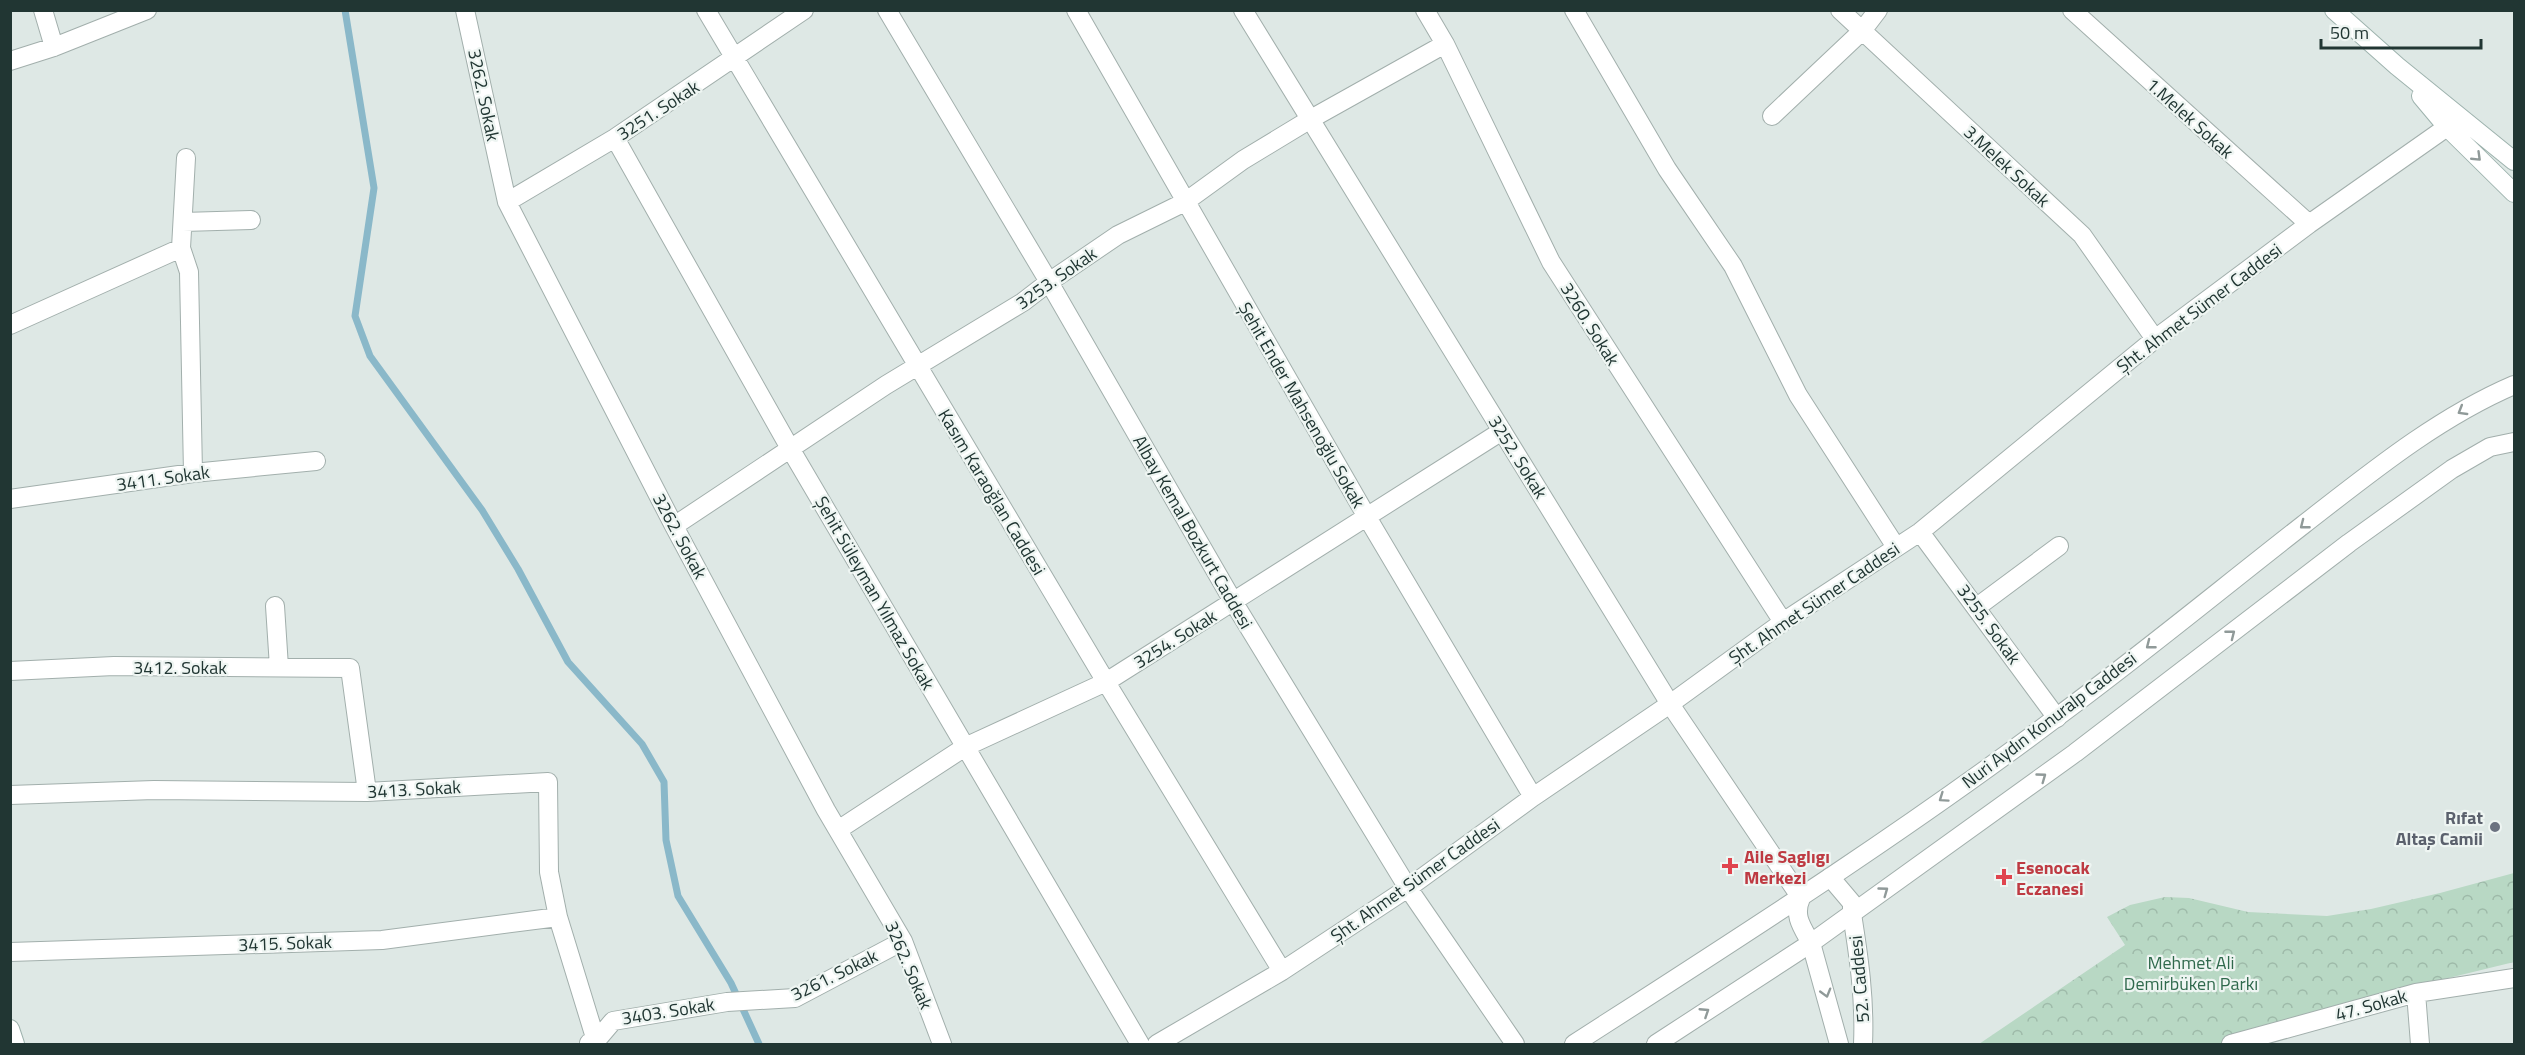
<svg xmlns="http://www.w3.org/2000/svg" width="2525" height="1055" viewBox="0 0 2525 1055" font-family="'Titillium Web',sans-serif">
  <style>
    .forest { fill: url(#forest-crowns) }
    .lines { fill: none; stroke-linecap: round; stroke-linejoin: round }
    .stream { stroke: #8ab8c9; stroke-width: 7 }
    .minor-casing { stroke: #a2afac; stroke-width: 20 }
    .tertiary-casing { stroke: #a2afac; stroke-width: 20 }
    .secondary-casing { stroke: #9eb3ae; stroke-width: 20 }
    .minor { stroke: #fff; stroke-width: 18 }
    .tertiary { stroke: #fff; stroke-width: 18 }
    .secondary { stroke: #fff; stroke-width: 18 }
    .oneway { stroke: #909a99 }
    .worship-dot { fill: #6b7280; stroke: #eef5f2; stroke-width: 2 }
    .health-dot { fill: #e0444e; stroke: #eef5f2; stroke-width: 2 }
    .labels { text-anchor: middle; dominant-baseline: central; stroke-width: 4.5; stroke-linejoin: round; paint-order: stroke }
    .street-label { font-size: 18px; fill: #213633; stroke: #eef5f2 }
    .worship-label { font-size: 18px; font-weight: bold; fill: #5b616d; stroke: #eef5f2; text-anchor: end }
    .health-label { font-size: 18px; font-weight: bold; fill: #be3a42; stroke: #eef5f2; text-anchor: start }
    .park-label { font-size: 18px; fill: #2f694c; stroke: #eef5f2 }
  </style>
  <defs>
    <pattern id="forest-crowns" width="20" height="18" patternUnits="userSpaceOnUse" patternTransform="scale(1.5)"><rect width="20" height="18" fill="#b8d8c4"/><path d="M2 6a3 3 0 1 1 6 0M12 15a3 3 0 1 1 6 0" fill="none" stroke="#9ebaa9"/></pattern>
  </defs>
  <rect width="100%" height="100%" fill="#dee8e5"/>
  <!-- forest -->
  <path class="forest" d="M 2514,873 L 2514,962 L 2338,1005 L 2224,1044 L 1979,1044 L 2125,945 L 2107,917 L 2130,905 L 2165,897 L 2189,898 L 2248,912 L 2327,916 L 2371,909 L 2440,893 Z"/>
  <g class="lines">
    <!-- stream -->
    <path class="stream" d="M 345,10 L 374,188 L 355,316 L 370,356 L 482,510 L 518,569 L 568,662 L 642,744 L 664,782 L 666,840 L 678,896 L 731,983 L 759,1044"/>
    <defs>
      <path id="minor" d="M 43,10 L 54,47
        M 465,10 L 507,202 L 674,526 L 826,810 L 903,941 L 942,1044
        M 706,10 L 1106,682 L 1282,971
        M 887,10 L 1049,282 L 1234,603 L 1408,888 L 1515,1044
        M 1076,10 L 1367,517 L 1533,797
        M 1425,10 L 1445,44 L 1551,262 L 1783,622
        M 1574,10 L 1667,169 L 1733,266 L 1798,395 L 1896,547
        M 1840,10 L 2082,235 L 2155,339
        M 2072,10 L 2309,224
        M 10,61 L 54,47 L 147,10
        M 1772,116 L 1862,31 L 1878,10
        M 615,138 L 791,450 L 1140,1044
        M 186,158 L 181,248 L 189,272 L 193,473
        M 507,202 L 615,138 L 804,10
        M 183,222 L 251,220
        M 10,325 L 181,248
        M 10,499 L 193,473 L 316,461
        M 674,526 L 886,385 L 1023,302 L 1049,282 L 1118,235 L 1185,202 L 1243,160 L 1309,120 L 1445,44
        M 1920,532 L 2057,718
        M 275,606 L 279,667
        M 1977,607 L 2059,546
        M 10,671 L 114,666 L 350,668 L 367,792
        M 10,795 L 154,790 L 367,792 L 548,782 L 549,872 L 558,917 L 597,1044
        M 838,830 L 965,747 L 1106,682 L 1502,431
        M 1852,914 C 1859,958 1865,1000 1863,1044
        M 1811,943 L 1839,1044
        M 10,952 L 382,940 L 558,917
        M 2416,993 L 2420,1044
        M 589,1043 L 596,1041 L 613,1021 L 727,1002 L 795,998 L 903,941
        M 1157,1044 L 1282,971 L 1408,888 L 1533,797 L 1670,704 L 1783,622 L 1920,532 L 2155,339 L 2309,224 L 2447,127
        M 2231,1044 L 2416,993 L 2514,978"/>
      <path id="tertiary" d="M 1243,10 L 1670,704 L 1801,898 C 1793,916 1802,927 1811,943
        M 1830,877 L 1852,903 L 1852,914
        M 1574,1044 C 1737,939 1902,834 2057,717 C 2141,655 2221,589 2303,525 C 2370,473 2437,418 2514,385
        M 1656,1044 L 1811,943 L 2075,753 L 2349,543 L 2452,469 L 2490,447 L 2514,442"/>
      <path id="secondary" d="M 2334,10 L 2397,66 L 2514,161
        M 2421,96 L 2447,127 L 2514,193
        M 10,1029 L 15,1044"/>
    </defs>
    <!-- minor casing -->
    <use href="#minor" class="minor-casing"/>
    <!-- tertiary casing -->
    <use href="#tertiary" class="tertiary-casing"/>
    <!-- secondary casing -->
    <use href="#secondary" class="secondary-casing"/>
    <!-- minor -->
    <use href="#minor" class="minor"/>
    <!-- tertiary -->
    <use href="#tertiary" class="tertiary"/>
    <!-- secondary -->
    <use href="#secondary" class="secondary"/>
  </g>
  <!-- one-way arrows -->
  <defs><path id="oneway-chevron" d="M-2-3.5L2.5 0L-2 3.5" fill="none" stroke-width="1.6" stroke-linecap="round" stroke-linejoin="round" transform="scale(1.5)"/></defs>
  <g class="oneway">
    <use href="#oneway-chevron" transform="translate(2477 157) rotate(44)"/>
    <use href="#oneway-chevron" transform="translate(2462 411) rotate(149)"/>
    <use href="#oneway-chevron" transform="translate(2304 525) rotate(142)"/>
    <use href="#oneway-chevron" transform="translate(2231 634) rotate(-38)"/>
    <use href="#oneway-chevron" transform="translate(2150 645) rotate(142)"/>
    <use href="#oneway-chevron" transform="translate(2042 777) rotate(-36)"/>
    <use href="#oneway-chevron" transform="translate(1943 798) rotate(145)"/>
    <use href="#oneway-chevron" transform="translate(1884 891) rotate(-36)"/>
    <use href="#oneway-chevron" transform="translate(1826 993) rotate(74)"/>
    <use href="#oneway-chevron" transform="translate(1705 1012) rotate(-33)"/>
  </g>
  <!-- markers -->
  <circle class="worship-dot" cx="2495" cy="827" r="6"/>
  <g class="health-dot">
    <path d="M1727 857h6v6h6v6h-6v6h-6v-6h-6v-6h6z"/>
    <path d="M2001 868h6v6h6v6h-6v6h-6v-6h-6v-6h6z"/>
  </g>
  <g class="labels">
    <!-- street labels -->
    <g class="street-label">
      <text transform="translate(484 95) rotate(78)">3262. Sokak</text>
      <text transform="translate(658 110) rotate(-33)">3251. Sokak</text>
      <text transform="translate(2190 118) rotate(42)">1.Melek Sokak</text>
      <text transform="translate(2007 166) rotate(43)">3.Melek Sokak</text>
      <text transform="translate(1056 278) rotate(-35)">3253. Sokak</text>
      <text transform="translate(2199 308) rotate(-37)">Şht. Ahmet Sümer Caddesi</text>
      <text transform="translate(1590 324) rotate(58)">3260. Sokak</text>
      <text transform="translate(1302 405) rotate(60)">Şehit Ender Mahsenoğlu Sokak</text>
      <text transform="translate(1518 457) rotate(58)">3252. Sokak</text>
      <text transform="translate(163 478) rotate(-8)">3411. Sokak</text>
      <text transform="translate(992 492) rotate(59)">Kasım Karaoğlan Caddesi</text>
      <text transform="translate(1193 532) rotate(60)">Albay Kemal Bozkurt Caddesi</text>
      <text transform="translate(680 536) rotate(62)">3262. Sokak</text>
      <text transform="translate(875 593) rotate(60)">Şehit Süleyman Yılmaz Sokak</text>
      <text transform="translate(1814 603) rotate(-34)">Şht. Ahmet Sümer Caddesi</text>
      <text transform="translate(1989 624) rotate(54)">3255. Sokak</text>
      <text transform="translate(1175 639) rotate(-32)">3254. Sokak</text>
      <text x="180" y="667">3412. Sokak</text>
      <text transform="translate(2049 720) rotate(-37)">Nuri Aydın Konuralp Caddesi</text>
      <text transform="translate(414 789) rotate(-3)">3413. Sokak</text>
      <text transform="translate(1415 880) rotate(-35)">Şht. Ahmet Sümer Caddesi</text>
      <text transform="translate(285 943) rotate(-2)">3415. Sokak</text>
      <text transform="translate(909 965) rotate(67)">3262. Sokak</text>
      <text transform="translate(834 975) rotate(-26)">3261. Sokak</text>
      <text transform="translate(1859 979) rotate(-95)">52. Caddesi</text>
      <text transform="translate(2371 1005) rotate(-16)">47. Sokak</text>
      <text transform="translate(668 1011) rotate(-9)">3403. Sokak</text>
    </g>
    <!-- worship labels -->
    <g class="worship-label">
      <text x="2483" y="817">Rıfat<tspan x="2483" dy="21">Altaş Camii</tspan></text>
    </g>
    <!-- health labels -->
    <g class="health-label">
      <text x="1744" y="856">Aile Saglıgı<tspan x="1744" dy="21">Merkezi</tspan></text>
      <text x="2016" y="867">Esenocak<tspan x="2016" dy="21">Eczanesi</tspan></text>
    </g>
    <!-- park labels -->
    <g class="park-label">
      <text x="2191" y="962">Mehmet Ali<tspan x="2191" dy="21">Demirbüken Parkı</tspan></text>
    </g>
  </g>
  <!-- border -->
  <rect width="2525" height="1055" fill="none" stroke="#213633" stroke-width="24"/>
  <!-- scale -->
  <path d="M2321 39v9h160v-9" fill="none" stroke="#213633" stroke-width="3"/>
  <text x="2330" y="39" font-size="18" fill="#213633" stroke="#eef5f2" stroke-width="4.5" paint-order="stroke">50 m</text>
</svg>
